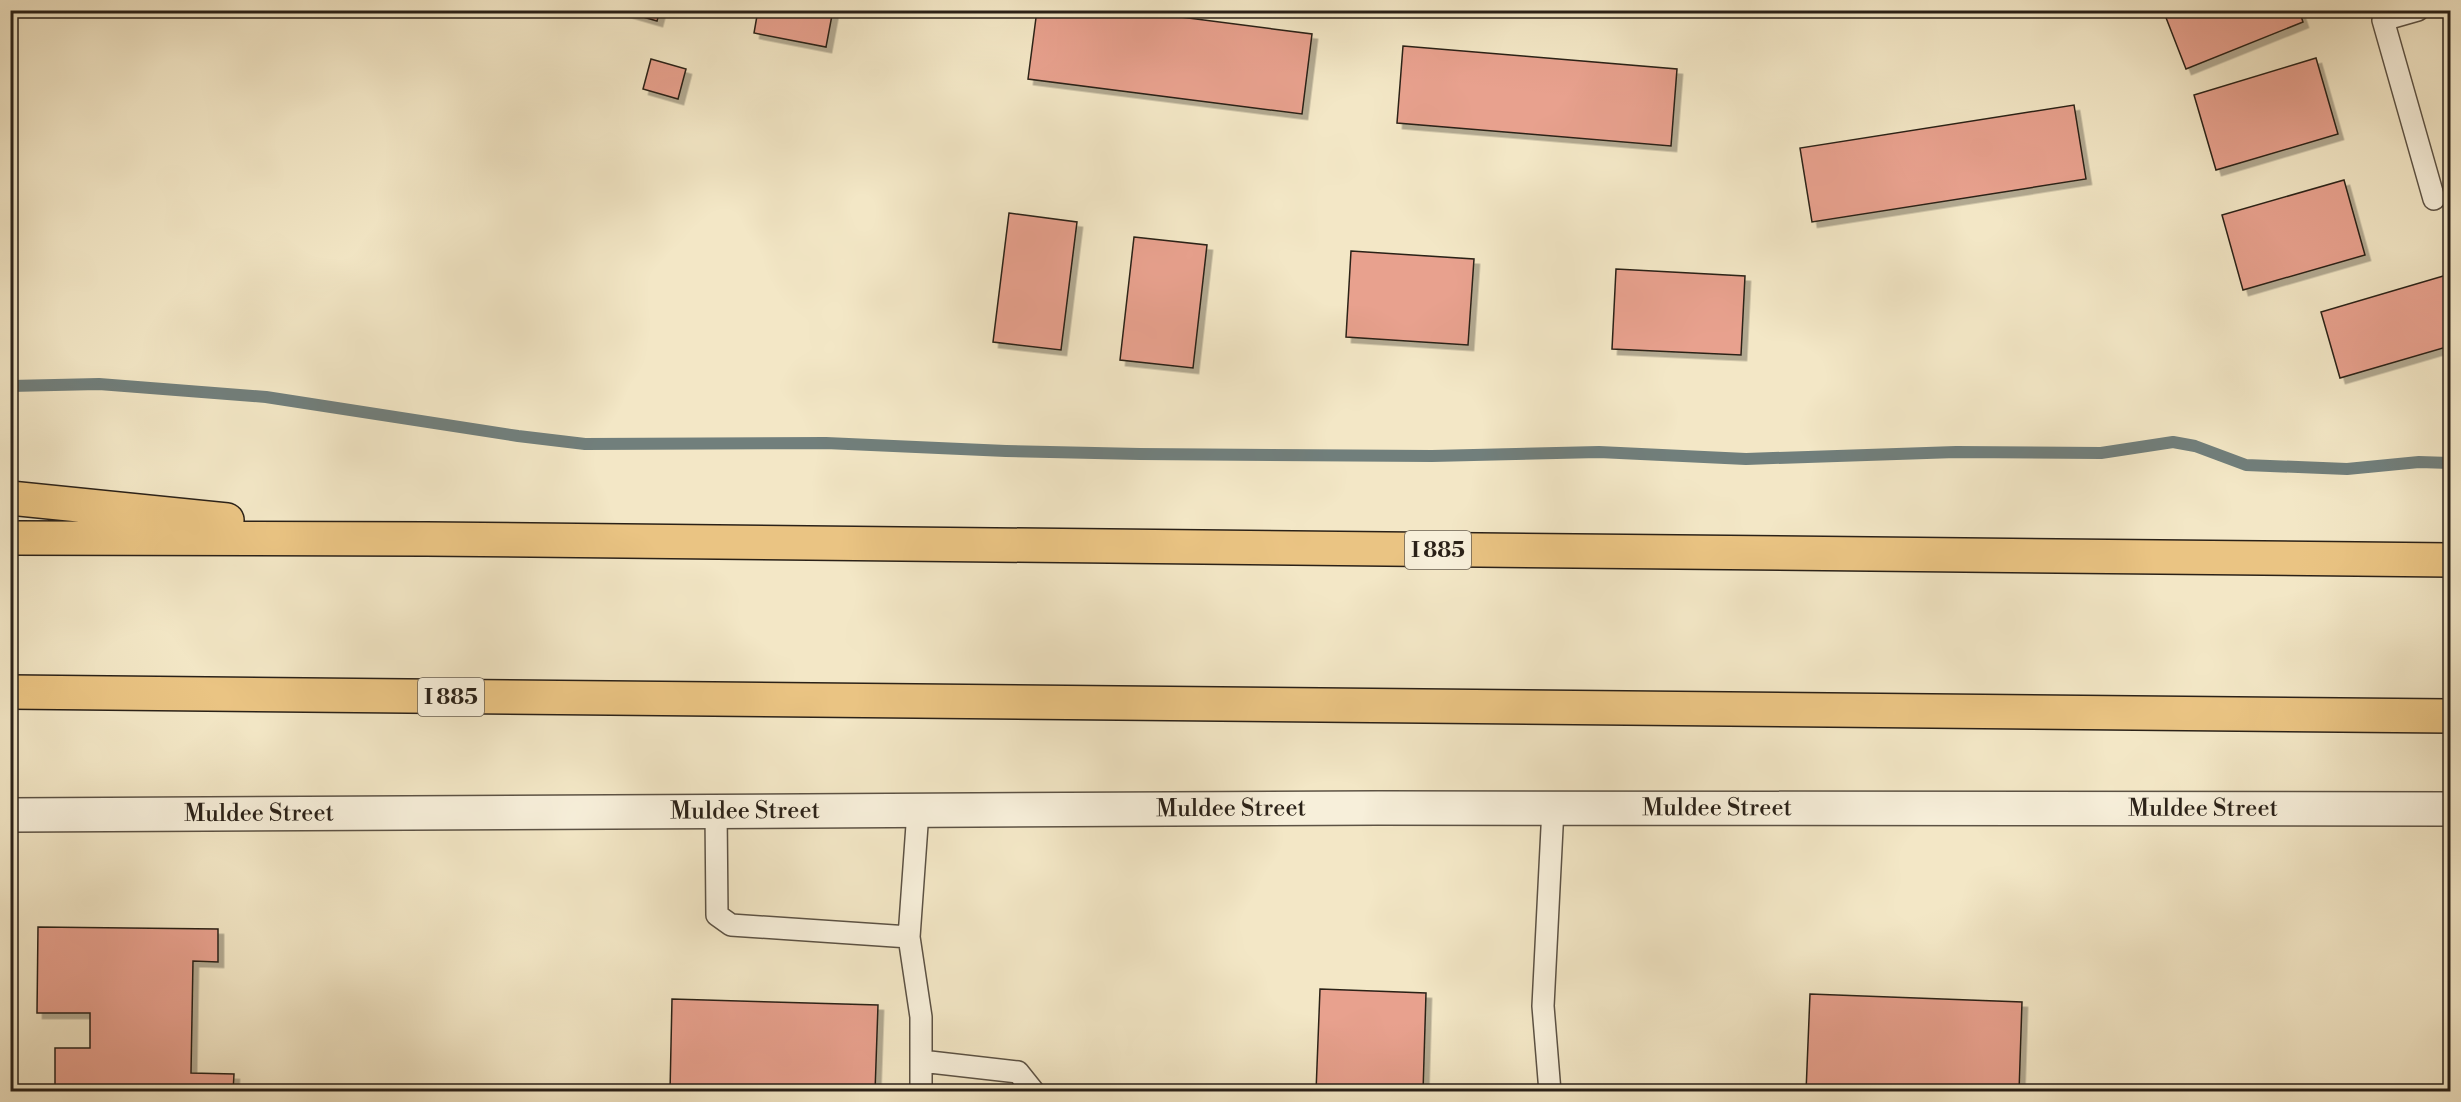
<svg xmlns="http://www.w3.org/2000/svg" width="2461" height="1102" viewBox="0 0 2461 1102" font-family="'Libre Bodoni',serif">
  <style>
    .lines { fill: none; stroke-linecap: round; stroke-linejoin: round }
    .stream { stroke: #717f7c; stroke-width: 12 }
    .building { fill: #e8a18e; stroke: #2a2118; stroke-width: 1.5; filter: url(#shadow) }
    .service-casing { stroke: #5c5244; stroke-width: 24 }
    .tertiary-casing { stroke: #5c5244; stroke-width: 36 }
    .motorway-casing { stroke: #2a2118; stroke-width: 36 }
    .service { stroke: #f7efda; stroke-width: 21 }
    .tertiary { stroke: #f7efda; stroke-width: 33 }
    .motorway { stroke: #eac483; stroke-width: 33 }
    .labels { text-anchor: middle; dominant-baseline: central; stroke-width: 4.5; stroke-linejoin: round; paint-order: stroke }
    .shield { fill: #f7efda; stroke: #685f52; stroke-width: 1.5 }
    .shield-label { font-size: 22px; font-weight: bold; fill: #2a2118 }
    .street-label { font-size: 24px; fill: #2a2118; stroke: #f7efda }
  </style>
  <defs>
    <filter id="shadow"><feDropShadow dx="5.5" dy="5.5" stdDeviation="0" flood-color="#0004"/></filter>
  </defs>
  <rect width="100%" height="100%" fill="#f3e7c6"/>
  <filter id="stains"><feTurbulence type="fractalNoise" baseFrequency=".00333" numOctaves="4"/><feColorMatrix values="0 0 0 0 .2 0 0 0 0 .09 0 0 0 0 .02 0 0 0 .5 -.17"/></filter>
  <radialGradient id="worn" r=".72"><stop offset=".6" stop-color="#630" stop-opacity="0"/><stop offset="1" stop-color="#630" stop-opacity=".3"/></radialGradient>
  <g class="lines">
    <!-- stream -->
    <path class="stream" d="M 10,386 L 99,384 L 266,397 L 518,436 L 585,444 L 826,443 L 1006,451 L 1140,454 L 1432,456 L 1599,452 L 1746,459 L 1956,452 L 2101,453 L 2173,442 L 2195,446 L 2246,465 L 2347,469 L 2419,462 L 2450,463"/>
  </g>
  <!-- building -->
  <path class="building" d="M 619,10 L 660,10 L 657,21 Z
    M 758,10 L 833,10 L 826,47 L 754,33 Z
    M 1037,10 L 1126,10 L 1312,34 L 1302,114 L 1028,79 Z
    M 2163,10 L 2299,10 L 2303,22 L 2186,69 Z
    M 1403,46 L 1677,69 L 1671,146 L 1397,123 Z
    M 2316,58 L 2338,134 L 2216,170 L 2194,95 Z
    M 651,59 L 686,69 L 678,99 L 643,89 Z
    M 2074,105 L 2086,179 L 1812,222 L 1800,148 Z
    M 2344,180 L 2365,255 L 2243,290 L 2222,215 Z
    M 1009,213 L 1077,222 L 1061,350 L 993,342 Z
    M 1134,237 L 1207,245 L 1193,368 L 1120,360 Z
    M 1351,251 L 1474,259 L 1468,345 L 1346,337 Z
    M 1616,269 L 1745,276 L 1741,355 L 1612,349 Z
    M 2450,274 L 2450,346 L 2340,378 L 2321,312 Z
    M 38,927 L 218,929 L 218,962 L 193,961 L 191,1073 L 234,1074 L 233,1092 L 55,1092 L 55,1048 L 90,1048 L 90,1013 L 37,1013 Z
    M 1320,989 L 1426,993 L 1423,1092 L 1316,1092 Z
    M 1810,994 L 2022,1002 L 2019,1092 L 1806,1092 Z
    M 672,999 L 878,1005 L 875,1092 L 670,1092 Z"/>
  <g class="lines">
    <defs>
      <path id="service" d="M 2418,10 L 2383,20 L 2434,199
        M 716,811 L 717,915 L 731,925 L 909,937
        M 918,811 L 909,937 L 921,1017 L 921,1092
        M 921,1061 L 1018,1072 L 1034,1092
        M 1550,1092 L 1543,1006 L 1553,808"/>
      <g id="tertiary">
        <path id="s1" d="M 10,815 L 1378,808 L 2450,809"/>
      </g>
      <path id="motorway" d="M 10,498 L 227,520
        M 10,538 L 426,539 L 2450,560
        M 10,692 L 2450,716"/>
    </defs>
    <!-- service casing -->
    <use href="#service" class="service-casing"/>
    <!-- tertiary casing -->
    <use href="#tertiary" class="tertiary-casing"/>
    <!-- motorway casing -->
    <use href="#motorway" class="motorway-casing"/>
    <!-- service -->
    <use href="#service" class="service"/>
    <!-- tertiary -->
    <use href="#tertiary" class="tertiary"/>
    <!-- motorway -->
    <use href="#motorway" class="motorway"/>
  </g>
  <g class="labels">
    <!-- shield labels -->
    <g class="shield">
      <rect x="1405" y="531" width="66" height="38" rx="4.5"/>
      <rect x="418" y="678" width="66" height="38" rx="4.5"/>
    </g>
    <g class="shield-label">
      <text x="1438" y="550">I 885</text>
      <text x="451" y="697">I 885</text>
    </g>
    <!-- street labels -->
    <g class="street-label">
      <text stroke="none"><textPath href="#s1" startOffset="1707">Muldee Street</textPath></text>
      <text stroke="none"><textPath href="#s1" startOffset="2193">Muldee Street</textPath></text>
      <text stroke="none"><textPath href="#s1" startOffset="1221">Muldee Street</textPath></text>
      <text stroke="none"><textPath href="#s1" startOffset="735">Muldee Street</textPath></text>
      <text stroke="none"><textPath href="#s1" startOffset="249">Muldee Street</textPath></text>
    </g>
  </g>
  <!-- margin -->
  <rect width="2461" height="1102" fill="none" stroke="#f3e7c6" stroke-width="36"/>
  <rect x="12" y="12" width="2437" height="1078" fill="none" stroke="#2a2118" stroke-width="3"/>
  <rect x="18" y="18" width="2425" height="1066" fill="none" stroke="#2a2118" stroke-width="1.5"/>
  <rect width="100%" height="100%" filter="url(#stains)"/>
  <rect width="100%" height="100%" fill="url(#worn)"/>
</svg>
